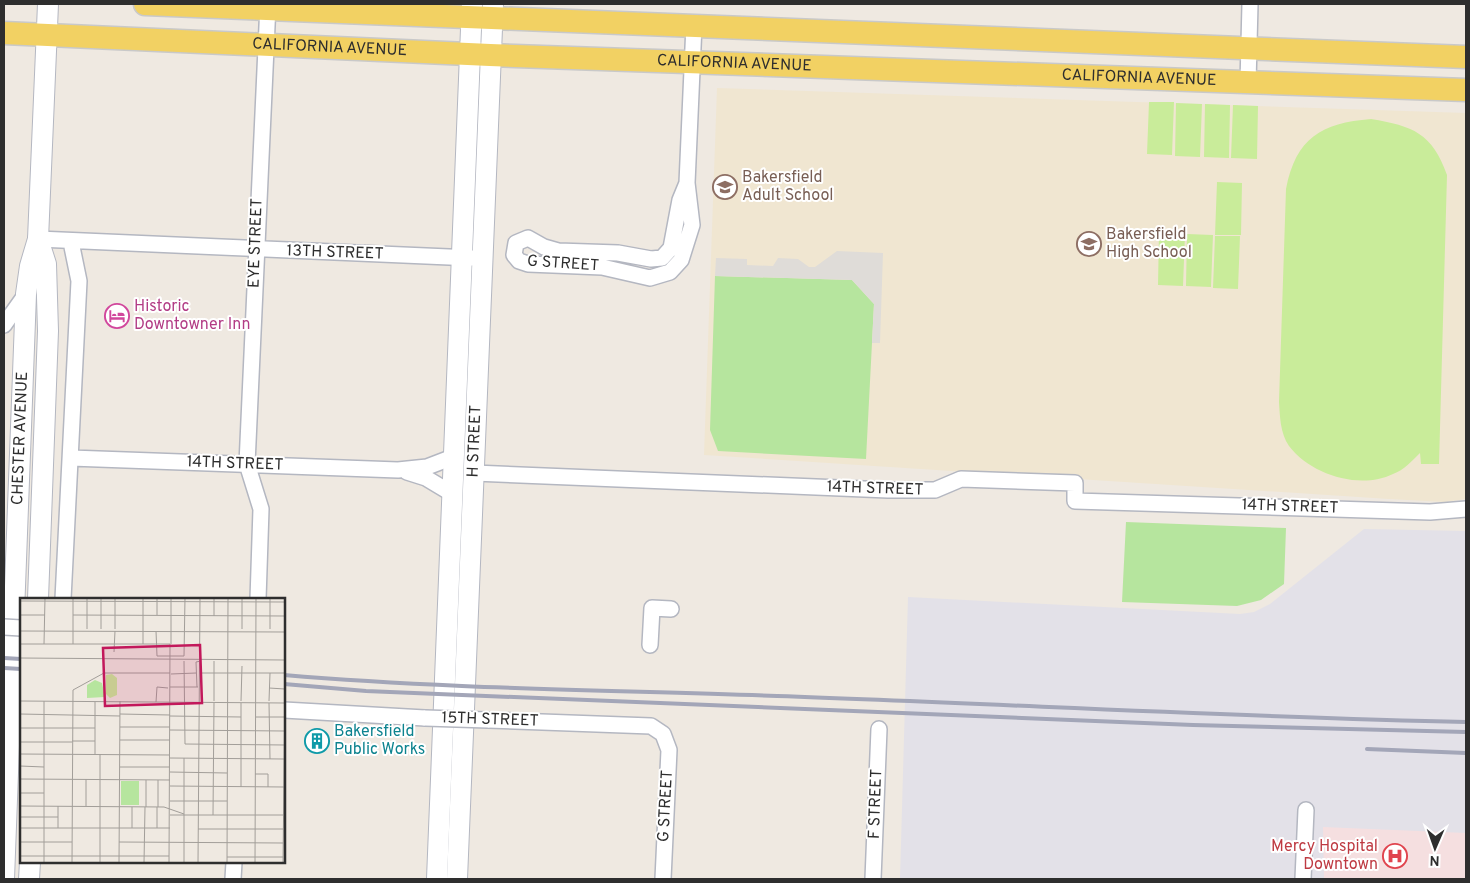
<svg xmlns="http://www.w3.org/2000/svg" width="1470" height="883" viewBox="0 0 1470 883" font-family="Overpass,sans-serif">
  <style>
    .industrial { fill: #e3e1e8 }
    .education { fill: #f0e6d1 }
    .medical { fill: #f5dfe0 }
    .green { fill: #b6e59e }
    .pitch { fill: #c9ec9a }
    .plaza { fill: #dfdcd8 }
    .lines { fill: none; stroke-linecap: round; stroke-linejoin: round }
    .street-casing { stroke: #b4b7c1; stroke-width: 18 }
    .secondary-casing { stroke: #b4b7c1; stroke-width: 22 }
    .primary-casing { stroke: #c9c9c9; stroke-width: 25 }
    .street { stroke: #fff; stroke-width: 15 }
    .secondary { stroke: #fff; stroke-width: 20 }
    .primary { stroke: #f2d163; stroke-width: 22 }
    .rail { stroke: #a3a6b8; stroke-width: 4 }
    .street-bridge-casing { stroke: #b4b7c1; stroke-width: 18; stroke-linecap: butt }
    .street-bridge { stroke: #fff; stroke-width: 15 }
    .labels { text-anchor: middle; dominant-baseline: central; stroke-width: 4; stroke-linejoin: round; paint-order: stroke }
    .street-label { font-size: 16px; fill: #2e2e2e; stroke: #fff }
    .education-label { font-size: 16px; fill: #785e54; stroke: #fff; text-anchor: start }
    .hotel-label { font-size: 16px; fill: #b23c85; stroke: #fff; text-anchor: start }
    .culture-label { font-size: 16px; fill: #0d838f; stroke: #fff; text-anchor: start }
    .health-label { font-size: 16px; fill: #be3a42; stroke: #fff; text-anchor: end }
    .inset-road { fill: none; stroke: #a29e99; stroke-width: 1 }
    .view { fill: #c2185b; fill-opacity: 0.15; stroke: #c2185b; stroke-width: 2.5 }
    .inset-edge { fill: none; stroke: #2e2e2e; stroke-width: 2.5 }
  </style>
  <rect width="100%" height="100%" fill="#efe9e1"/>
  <!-- industrial -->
  <path class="industrial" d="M 1364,529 L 1466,531 L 1466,879 L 900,879 L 908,597 L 1240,614 L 1254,612 L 1270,604 Z"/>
  <!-- education -->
  <path class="education" d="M 717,88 L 1466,113 L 1466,499 L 1445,502 L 1389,499 L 704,455 Z"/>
  <!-- medical -->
  <path class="medical" d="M 1323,827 L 1466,833 L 1466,879 L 1324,879 Z"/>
  <!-- green -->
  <path class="green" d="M 715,276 L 852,280 L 874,304 L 866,459 L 718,451 L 710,430 Z
    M 1126,522 L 1286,528 L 1284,584 L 1261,600 L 1237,606 L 1122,602 Z"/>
  <!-- pitch -->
  <path class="pitch" d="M 1149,102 L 1174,102 L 1172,155 L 1147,154 Z
    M 1176,103 L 1202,104 L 1200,157 L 1175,156 Z
    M 1205,104 L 1230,105 L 1229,158 L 1204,157 Z
    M 1233,105 L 1258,106 L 1257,159 L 1231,158 Z
    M 1371,119 C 1413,126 1432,133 1447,175 L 1439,464 L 1421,464 L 1420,453 C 1412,461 1404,470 1393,474 C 1360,490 1311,475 1289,446 C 1280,433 1280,416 1279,402 L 1286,189 C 1296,138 1321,123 1371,119 Z
    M 1217,182 L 1242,183 L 1241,235 L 1215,235 Z
    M 1159,233 L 1185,234 L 1183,286 L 1158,285 Z
    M 1187,234 L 1213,235 L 1211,287 L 1186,286 Z
    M 1215,236 L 1240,236 L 1238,289 L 1213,288 Z"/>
  <!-- plaza -->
  <path class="plaza" d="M 837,251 L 883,253 L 880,343 L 872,343 L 874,304 L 852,280 L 715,276 L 716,258 L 747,259 L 747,265 L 773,266 L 778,258 L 798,259 L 809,267 L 815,267 Z"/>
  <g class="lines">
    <defs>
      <path id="street" d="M 1248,83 L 1250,4
        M 687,183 L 680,200 L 671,248 L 662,258 L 651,259 L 618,253 L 558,251 L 544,247 L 528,238 L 516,243 L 514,255 L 519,261 L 528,264 L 602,267 L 650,278 L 670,272 L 681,260 L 692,225 L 687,183 L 694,25
        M 38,239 L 472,258
        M 4,325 L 26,294
        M 71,458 L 398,470 L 427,467 L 453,457
        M 407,472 L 426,478 L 451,493
        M 474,473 L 888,490 L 935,490 L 961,479 L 1075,483 L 1075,501 L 1430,512 L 1466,509
        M 63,599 L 79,281 L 71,242
        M 258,599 L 261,509 L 247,464 L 268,4
        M 650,645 L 652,608 L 671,609
        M 284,710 L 425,718
        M 488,720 L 651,726 L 663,734 L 669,750 L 663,879
        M 233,879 L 234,862
        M 873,879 L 879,729
        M 1303,879 L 1306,810"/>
      <g id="secondary">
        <path d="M 38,599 L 48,331 L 46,264 L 38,239"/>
        <path id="s1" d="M 4,879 L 26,294 L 30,266 L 38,239 L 48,4"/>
        <path d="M 29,879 L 30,862"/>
        <path d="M 437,879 L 472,4"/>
        <path id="s2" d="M 457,879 L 493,4"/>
      </g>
      <g id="primary">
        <path d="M 145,4 L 1466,57"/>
        <path id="s3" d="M 4,33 L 490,55 L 1466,90"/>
      </g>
    </defs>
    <!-- street casing -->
    <use href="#street" class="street-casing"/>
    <!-- secondary casing -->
    <use href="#secondary" class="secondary-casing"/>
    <!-- primary casing -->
    <use href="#primary" class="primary-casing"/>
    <!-- street -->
    <use href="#street" class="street"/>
    <!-- secondary -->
    <use href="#secondary" class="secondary"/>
    <!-- primary -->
    <use href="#primary" class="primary"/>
    <!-- rail -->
    <path class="rail" d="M 4,658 L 21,659
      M 4,668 L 21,669
      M 284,675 C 448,689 612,690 777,696 C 1007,704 1236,717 1466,722
      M 284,684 L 366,691 L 1193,725 L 1466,732
      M 1367,749 L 1466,753"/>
    <defs>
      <path id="street-bridge" d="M 4,627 L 21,628
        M 425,718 L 488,720"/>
    </defs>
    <!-- street-bridge casing -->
    <use href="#street-bridge" class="street-bridge-casing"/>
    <!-- street-bridge -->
    <use href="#street-bridge" class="street-bridge"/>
  </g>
  <!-- icons -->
  <defs>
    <symbol id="school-ring" viewBox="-11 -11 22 22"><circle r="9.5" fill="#fff" stroke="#8d6e63" stroke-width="1.5"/><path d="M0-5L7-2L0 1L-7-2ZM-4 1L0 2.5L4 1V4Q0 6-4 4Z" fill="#8d6e63"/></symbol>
    <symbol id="hotel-ring" viewBox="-11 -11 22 22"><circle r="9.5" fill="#fff" stroke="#d1479c" stroke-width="1.5"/><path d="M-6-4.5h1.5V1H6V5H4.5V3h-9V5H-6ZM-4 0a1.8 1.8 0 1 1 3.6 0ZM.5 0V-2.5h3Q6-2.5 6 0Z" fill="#d1479c"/></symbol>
    <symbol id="building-ring" viewBox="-11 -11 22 22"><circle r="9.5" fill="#fff" stroke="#0f9aa8" stroke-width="1.5"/><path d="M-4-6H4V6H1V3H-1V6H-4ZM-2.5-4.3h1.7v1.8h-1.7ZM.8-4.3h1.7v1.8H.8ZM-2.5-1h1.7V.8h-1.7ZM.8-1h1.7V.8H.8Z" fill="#0f9aa8"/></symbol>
    <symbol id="hospital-ring" viewBox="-11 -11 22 22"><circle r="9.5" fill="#fff" stroke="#e0444e" stroke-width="1.5"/><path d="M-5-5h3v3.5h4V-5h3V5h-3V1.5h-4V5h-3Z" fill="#e0444e"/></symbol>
  </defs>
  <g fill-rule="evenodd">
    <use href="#school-ring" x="711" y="173" width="28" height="28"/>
    <use href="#school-ring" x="1075" y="230" width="28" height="28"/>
    <use href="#hotel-ring" x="103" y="302" width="28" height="28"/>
    <use href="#building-ring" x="303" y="727" width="28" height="28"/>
    <use href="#hospital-ring" x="1381" y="842" width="28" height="28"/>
  </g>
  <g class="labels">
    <!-- street labels -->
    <g class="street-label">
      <text stroke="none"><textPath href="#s3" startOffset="326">CALIFORNIA AVENUE</textPath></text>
      <text stroke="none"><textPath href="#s3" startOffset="731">CALIFORNIA AVENUE</textPath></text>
      <text stroke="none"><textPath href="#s3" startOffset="1136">CALIFORNIA AVENUE</textPath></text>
      <text transform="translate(256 243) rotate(-88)">EYE STREET</text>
      <text transform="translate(335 253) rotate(2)">13TH STREET</text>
      <text transform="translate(563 264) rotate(4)">G STREET</text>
      <text stroke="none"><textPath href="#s1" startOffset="441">CHESTER AVENUE</textPath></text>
      <text stroke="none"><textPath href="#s2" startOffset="438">H STREET</textPath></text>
      <text transform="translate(235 464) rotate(2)">14TH STREET</text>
      <text transform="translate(875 489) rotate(2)">14TH STREET</text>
      <text transform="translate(1290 507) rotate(2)">14TH STREET</text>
      <text transform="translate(490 720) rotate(2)">15TH STREET</text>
      <text transform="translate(876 804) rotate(-88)">F STREET</text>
      <text transform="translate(666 806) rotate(-87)">G STREET</text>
    </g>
    <!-- education labels -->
    <g class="education-label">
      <text x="742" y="178">Bakersfield<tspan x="742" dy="18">Adult School</tspan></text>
      <text x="1106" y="235">Bakersfield<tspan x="1106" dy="18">High School</tspan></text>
    </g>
    <!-- hotel labels -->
    <g class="hotel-label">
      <text x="134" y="307">Historic<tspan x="134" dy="18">Downtowner Inn</tspan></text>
    </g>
    <!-- culture labels -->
    <g class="culture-label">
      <text x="334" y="732">Bakersfield<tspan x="334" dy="18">Public Works</tspan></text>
    </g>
    <!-- health labels -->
    <g class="health-label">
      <text x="1378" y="847">Mercy Hospital<tspan x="1378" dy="18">Downtown</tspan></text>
    </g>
  </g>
  <!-- overview -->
  <g transform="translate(20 598)">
    <rect width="265" height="265" fill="#efe9e1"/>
    <path d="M 75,82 L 82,85 L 85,99 L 67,100 L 67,87 ZM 101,183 L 119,183 L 119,207 L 101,207 Z" fill="#b6e59e"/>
    <path d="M 92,76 L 97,80 L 97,97 L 90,100 L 86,96 L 86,77 Z" fill="#c9ec9a"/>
    <path class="inset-road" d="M 194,0 L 194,18M 0,3 L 265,4M 0,17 L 25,17M 53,17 L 265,18M 137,17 L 137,0M 67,31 L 67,0M 81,31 L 81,0M 95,31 L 95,0M 222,31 L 222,0M 250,31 L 250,0M 0,33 L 265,34M 136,33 L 137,58 L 164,58 L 165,0M 0,46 L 150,46M 24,46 L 25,0M 53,46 L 53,0M 123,46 L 123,0M 151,46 L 151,0M 94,54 L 95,33M 0,60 L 265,62M 164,63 L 165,146 L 265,147M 181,75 L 265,75M 151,76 L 176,75M 150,89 L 178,89M 177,89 L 176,64 L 181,63M 249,90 L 265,91M 0,103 L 265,105M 194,103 L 194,63M 221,103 L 222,68M 249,103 L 250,75M 136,104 L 137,89 L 148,90M 221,105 L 221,189M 249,105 L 250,161M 0,116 L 100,118M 100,116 L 150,117M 150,118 L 221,119M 236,119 L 264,119M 100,129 L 150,129M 0,130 L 75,130M 150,132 L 264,133M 100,142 L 150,142M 52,143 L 75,143M 0,144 L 52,144M 0,156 L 150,157M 75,156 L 75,104M 150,160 L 264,161M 0,168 L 24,169M 100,169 L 150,169M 150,174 L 207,175M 235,176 L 248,176 L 248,189M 0,181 L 150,182M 150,188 L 264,189M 0,195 L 24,195M 150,203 L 207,203M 0,208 L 144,209 L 164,216M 66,208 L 66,181M 112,209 L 112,230M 126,209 L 126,182M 138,209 L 138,182M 150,217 L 264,217M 193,217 L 194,105M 0,219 L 38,219M 0,230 L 150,230M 38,230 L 38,208M 137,230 L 137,209M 178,231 L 263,231M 0,244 L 52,244M 99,244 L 263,245M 0,258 L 149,258M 207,259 L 235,259M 235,259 L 263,259M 24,265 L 24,103M 52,265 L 53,92 L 84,75 L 150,75M 80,265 L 80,156M 99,265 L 100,103M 124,265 L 125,209M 149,265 L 150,46M 164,265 L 164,160M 178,265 L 180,0M 207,265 L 208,0M 235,265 L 236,0M 263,265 L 265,91"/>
    <path class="view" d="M 180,47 L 182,105 L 85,108 L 83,50 Z"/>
    <rect width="265" height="265" class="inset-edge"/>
  </g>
  <!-- border -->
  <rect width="1470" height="883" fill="none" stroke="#2e2e2e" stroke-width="10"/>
  <!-- north arrow -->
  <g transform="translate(1435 848) rotate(182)" stroke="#ffffff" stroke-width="4" paint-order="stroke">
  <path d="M0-4L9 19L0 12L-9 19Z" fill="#2e2e2e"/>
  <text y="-8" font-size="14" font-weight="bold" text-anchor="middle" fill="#2e2e2e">N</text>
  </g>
</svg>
